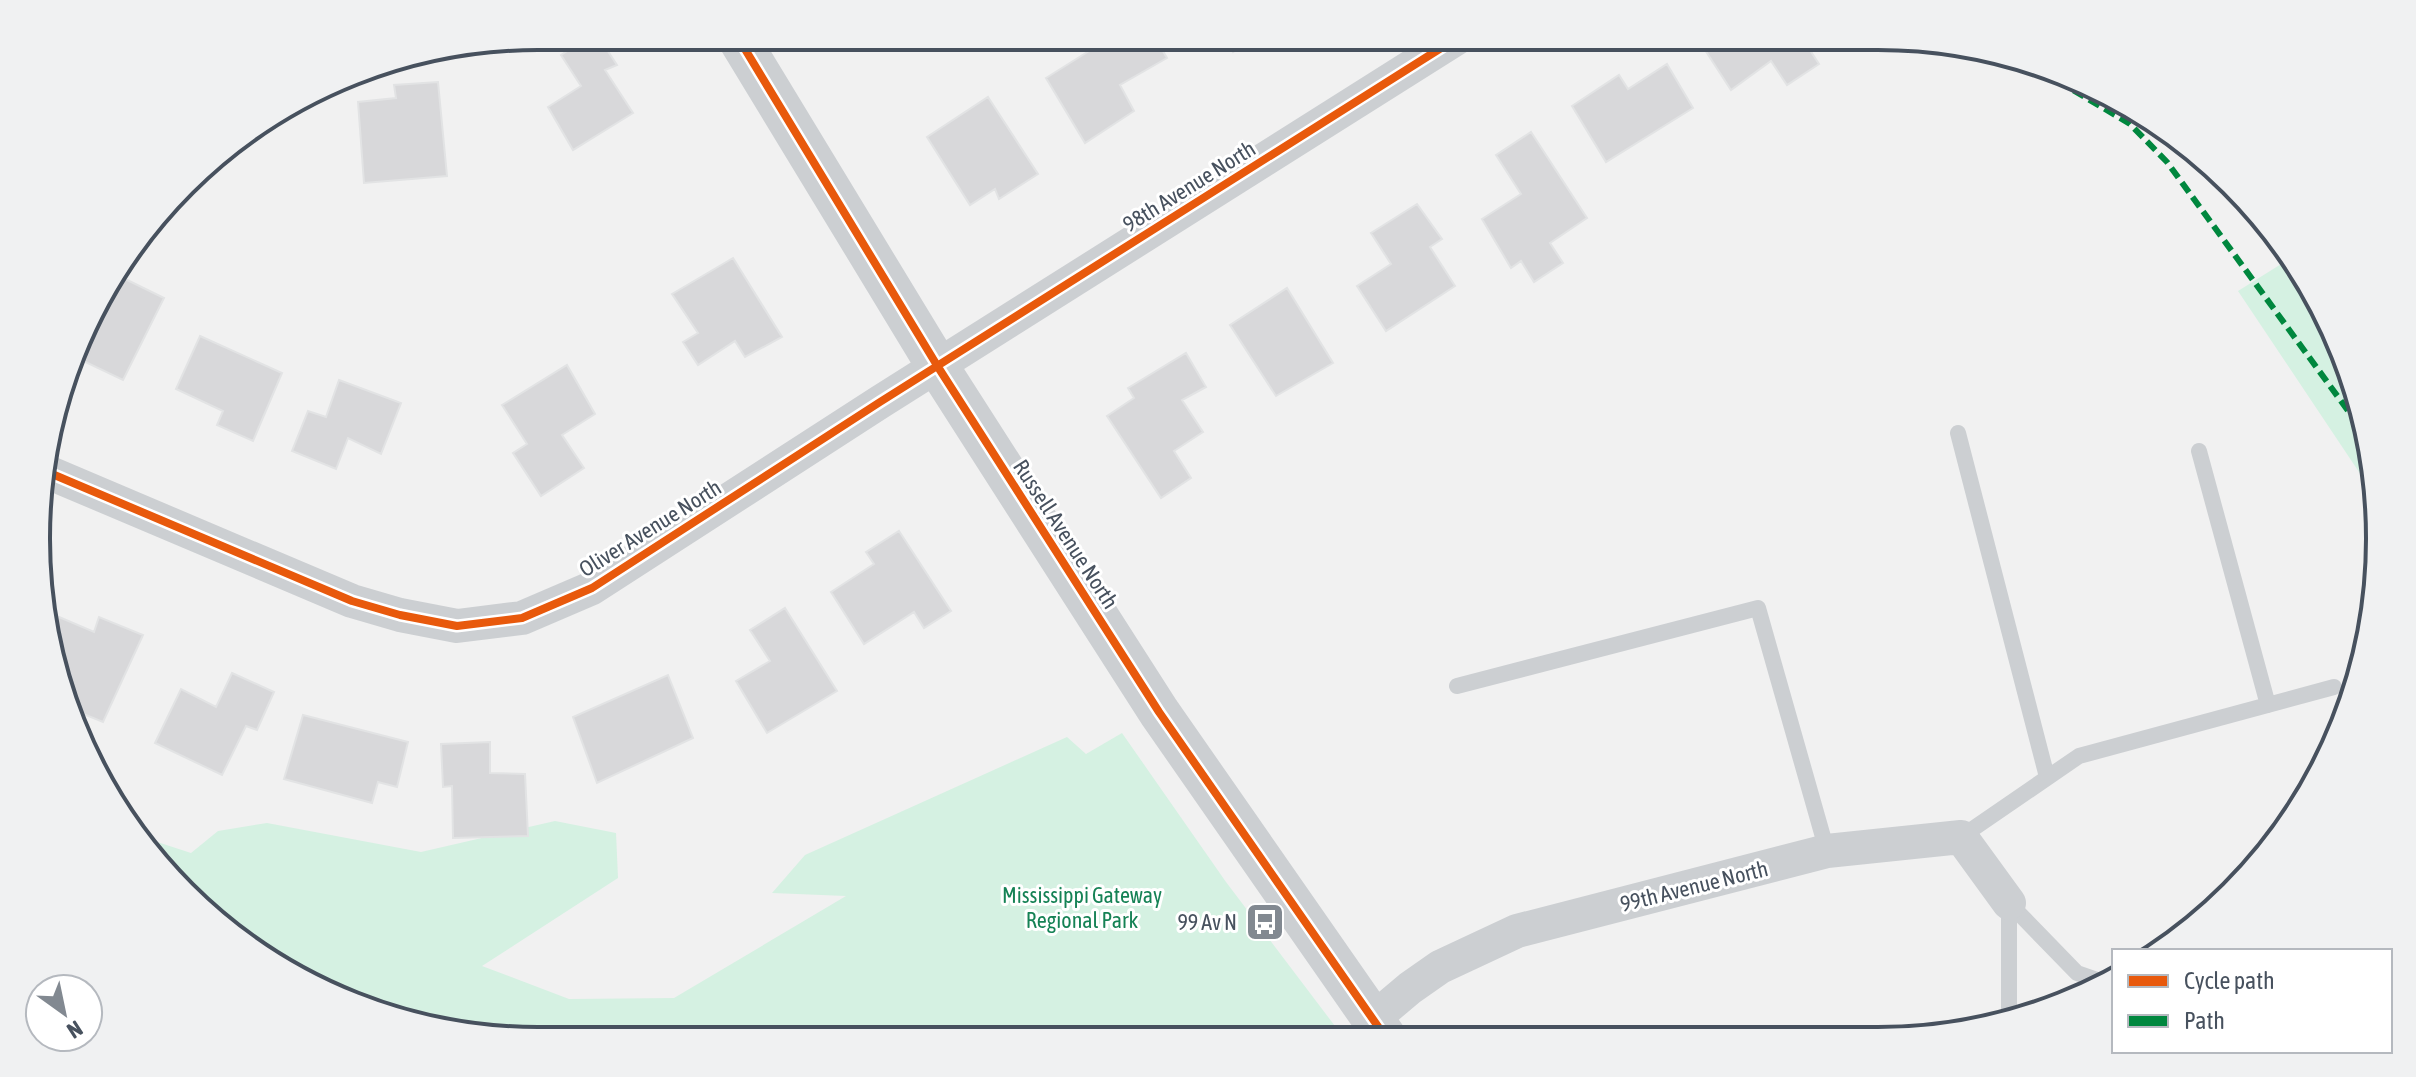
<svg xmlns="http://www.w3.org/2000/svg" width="2416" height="1077" viewBox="0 0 2416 1077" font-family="'Asap Condensed',sans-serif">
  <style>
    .green { fill: #d5f1e2 }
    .building { fill: #d8d8da; stroke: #e2e3e4; stroke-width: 2 }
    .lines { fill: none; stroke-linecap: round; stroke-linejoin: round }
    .service { stroke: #cccfd2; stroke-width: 16 }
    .minor { stroke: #cccfd2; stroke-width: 34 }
    .tertiary { stroke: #cccfd2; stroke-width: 42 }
    .quiet { stroke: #00873e; stroke-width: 6; stroke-dasharray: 12 6; stroke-linecap: butt }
    .cycleway-casing { stroke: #fff; stroke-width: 13 }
    .cycleway { stroke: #e8590c; stroke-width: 8 }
    .labels { text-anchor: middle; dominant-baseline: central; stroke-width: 6; stroke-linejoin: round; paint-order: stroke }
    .street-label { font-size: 22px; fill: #47515e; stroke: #fff }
    .park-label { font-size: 22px; fill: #158255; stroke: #fff }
    .poi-label { font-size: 22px; fill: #47515e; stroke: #fff; text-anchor: end }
    .rim { fill: none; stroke: #47515e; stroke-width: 4 }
  </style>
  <rect width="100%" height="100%" fill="#f1f1f1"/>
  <!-- green -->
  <path class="green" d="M 2286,261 L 2328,317 L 2377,499 L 2238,291 Z
    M 1122,733 L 1226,882 L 1344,1038 L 539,1041 L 377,1014 L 208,917 L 142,837 L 191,853 L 218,831 L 267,823 L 421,852 L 555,821 L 616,833 L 618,878 L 482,966 L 569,999 L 674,998 L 846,896 L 772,893 L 805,855 L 1067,737 L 1086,754 Z"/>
  <!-- building -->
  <path class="building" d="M 590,36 L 598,36 L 617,65 L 605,70 L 633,113 L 573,150 L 548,107 L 581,86 L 561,55 Z
    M 1113,36 L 1154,36 L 1167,58 L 1120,85 L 1134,111 L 1085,143 L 1046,78 Z
    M 1223,36 L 1256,36 L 1233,52 Z
    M 1696,36 L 1816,36 L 1806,44 L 1819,64 L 1787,85 L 1771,61 L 1731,90 Z
    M 1667,64 L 1693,108 L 1606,162 L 1572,106 L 1619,75 L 1628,89 Z
    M 438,82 L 447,176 L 364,183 L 358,102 L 396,98 L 394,85 Z
    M 988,97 L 1038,174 L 999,199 L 995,189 L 970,205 L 927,137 Z
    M 1531,132 L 1587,218 L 1550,243 L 1563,263 L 1534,282 L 1521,261 L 1511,268 L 1482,219 L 1521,194 L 1496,155 Z
    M 1417,204 L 1442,239 L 1430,247 L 1455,286 L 1386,331 L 1357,286 L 1391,264 L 1371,233 Z
    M 733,258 L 782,337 L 745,357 L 735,341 L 698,365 L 683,342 L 698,333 L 672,294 Z
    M 115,274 L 164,298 L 123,380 L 77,358 L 104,287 Z
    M 1287,288 L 1333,363 L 1276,396 L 1230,325 Z
    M 200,336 L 282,373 L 253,441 L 217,425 L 223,411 L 176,389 Z
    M 1186,353 L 1206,387 L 1182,400 L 1203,432 L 1174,451 L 1191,478 L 1161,498 L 1107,416 L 1134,398 L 1128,388 Z
    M 567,365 L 595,414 L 562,435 L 584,468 L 541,496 L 513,453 L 527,444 L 502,405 Z
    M 339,380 L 401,403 L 381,454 L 348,438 L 336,469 L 292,451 L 308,411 L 326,417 Z
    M 899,531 L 951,611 L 924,628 L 914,612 L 864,644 L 831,592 L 874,564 L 866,552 Z
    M 785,608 L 837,691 L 767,733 L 736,681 L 770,661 L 750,630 Z
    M 59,617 L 94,632 L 99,617 L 143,635 L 103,722 L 76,711 L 51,635 Z
    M 232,673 L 274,692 L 257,730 L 246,726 L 222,775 L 155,743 L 181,689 L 216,707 Z
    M 668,675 L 693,738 L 597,783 L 573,717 Z
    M 303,715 L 408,742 L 397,787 L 378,782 L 372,803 L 284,779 Z
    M 490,742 L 490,773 L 525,774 L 528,836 L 453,838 L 452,786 L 443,787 L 441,744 Z"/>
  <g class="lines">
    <!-- service -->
    <path class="service" d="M 1958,433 L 2047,777
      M 2199,451 L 2268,705
      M 1457,686 L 1758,608 L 1827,851
      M 1961,837 L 2079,756 L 2334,687
      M 2009,903 L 2077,973 L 2103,982
      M 2009,1019 L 2009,903"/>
    <!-- minor -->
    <path class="minor" d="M 45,471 L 352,601 L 400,615 L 457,626 L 522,618 L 592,588 L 880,402 L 1460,36
      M 1372,1020 L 1410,988 L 1440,967 L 1517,931 L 1827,851 L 1961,837 L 2009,903"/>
    <!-- tertiary -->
    <path class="tertiary" d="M 737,36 L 938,367 L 1159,712 L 1386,1038"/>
    <!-- quiet -->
    <path class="quiet" d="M 2047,67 L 2058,81 L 2130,124 L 2167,162 L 2357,423"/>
    <defs>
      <path id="cycleway" d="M 737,36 L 938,367 L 1159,712 L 1386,1038
        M 45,471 L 352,601 L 400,615 L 457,626 L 522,618 L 592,588 L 880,402 L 1460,36"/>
    </defs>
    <!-- cycleway casing -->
    <use href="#cycleway" class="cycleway-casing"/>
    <!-- cycleway -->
    <use href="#cycleway" class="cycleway"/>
  </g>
  <!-- icons -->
  <defs>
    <symbol id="bus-square" viewBox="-11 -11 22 22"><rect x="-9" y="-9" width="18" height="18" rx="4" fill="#828991" stroke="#fff"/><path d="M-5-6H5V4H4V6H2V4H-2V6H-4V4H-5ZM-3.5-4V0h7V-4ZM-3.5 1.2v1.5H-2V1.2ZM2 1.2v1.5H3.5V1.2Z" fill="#fff"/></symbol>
  </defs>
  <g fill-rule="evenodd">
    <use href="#bus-square" x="1243" y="900" width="44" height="44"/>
  </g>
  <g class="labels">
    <!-- street labels -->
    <g class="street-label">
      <text transform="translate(1189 186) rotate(-32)">98th Avenue North</text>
      <text transform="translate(650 528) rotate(-32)">Oliver Avenue North</text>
      <text transform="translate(1066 534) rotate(57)">Russell Avenue North</text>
      <text transform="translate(1694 886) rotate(-14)">99th Avenue North</text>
    </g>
    <!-- park labels -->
    <g class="park-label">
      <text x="1082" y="895">Mississippi Gateway<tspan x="1082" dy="25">Regional Park</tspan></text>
    </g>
    <!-- poi labels -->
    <g class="poi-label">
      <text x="1237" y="922">99 Av N</text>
    </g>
  </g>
  <!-- crop -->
  <path d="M0 0H2416V1077H0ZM538 50H1878A488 488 0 0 1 2366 538V539A488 488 0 0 1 1878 1027H538A488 488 0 0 1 50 539V538A488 488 0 0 1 538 50Z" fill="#f0f1f2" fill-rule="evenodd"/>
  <path class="rim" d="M538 50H1878A488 488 0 0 1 2366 538V539A488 488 0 0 1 1878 1027H538A488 488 0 0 1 50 539V538A488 488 0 0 1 538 50Z"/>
  <!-- legend -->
  <rect x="2112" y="949" width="280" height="104" fill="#ffffff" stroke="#b5b9bf" stroke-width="2"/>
  <rect x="2128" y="975" width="40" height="12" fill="#e8590c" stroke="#b5b9bf" stroke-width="2"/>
  <text x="2184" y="989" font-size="24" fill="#47515e">Cycle path</text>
  <rect x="2128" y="1015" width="40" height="12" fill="#00873e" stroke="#b5b9bf" stroke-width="2"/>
  <text x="2184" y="1029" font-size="24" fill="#47515e">Path</text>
  <!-- north arrow -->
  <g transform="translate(64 1013) rotate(147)"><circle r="38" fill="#ffffff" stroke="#b5b9bf" stroke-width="2"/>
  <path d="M0-6L14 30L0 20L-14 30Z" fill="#828991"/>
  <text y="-12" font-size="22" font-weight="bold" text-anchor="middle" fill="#47515e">N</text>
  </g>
</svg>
